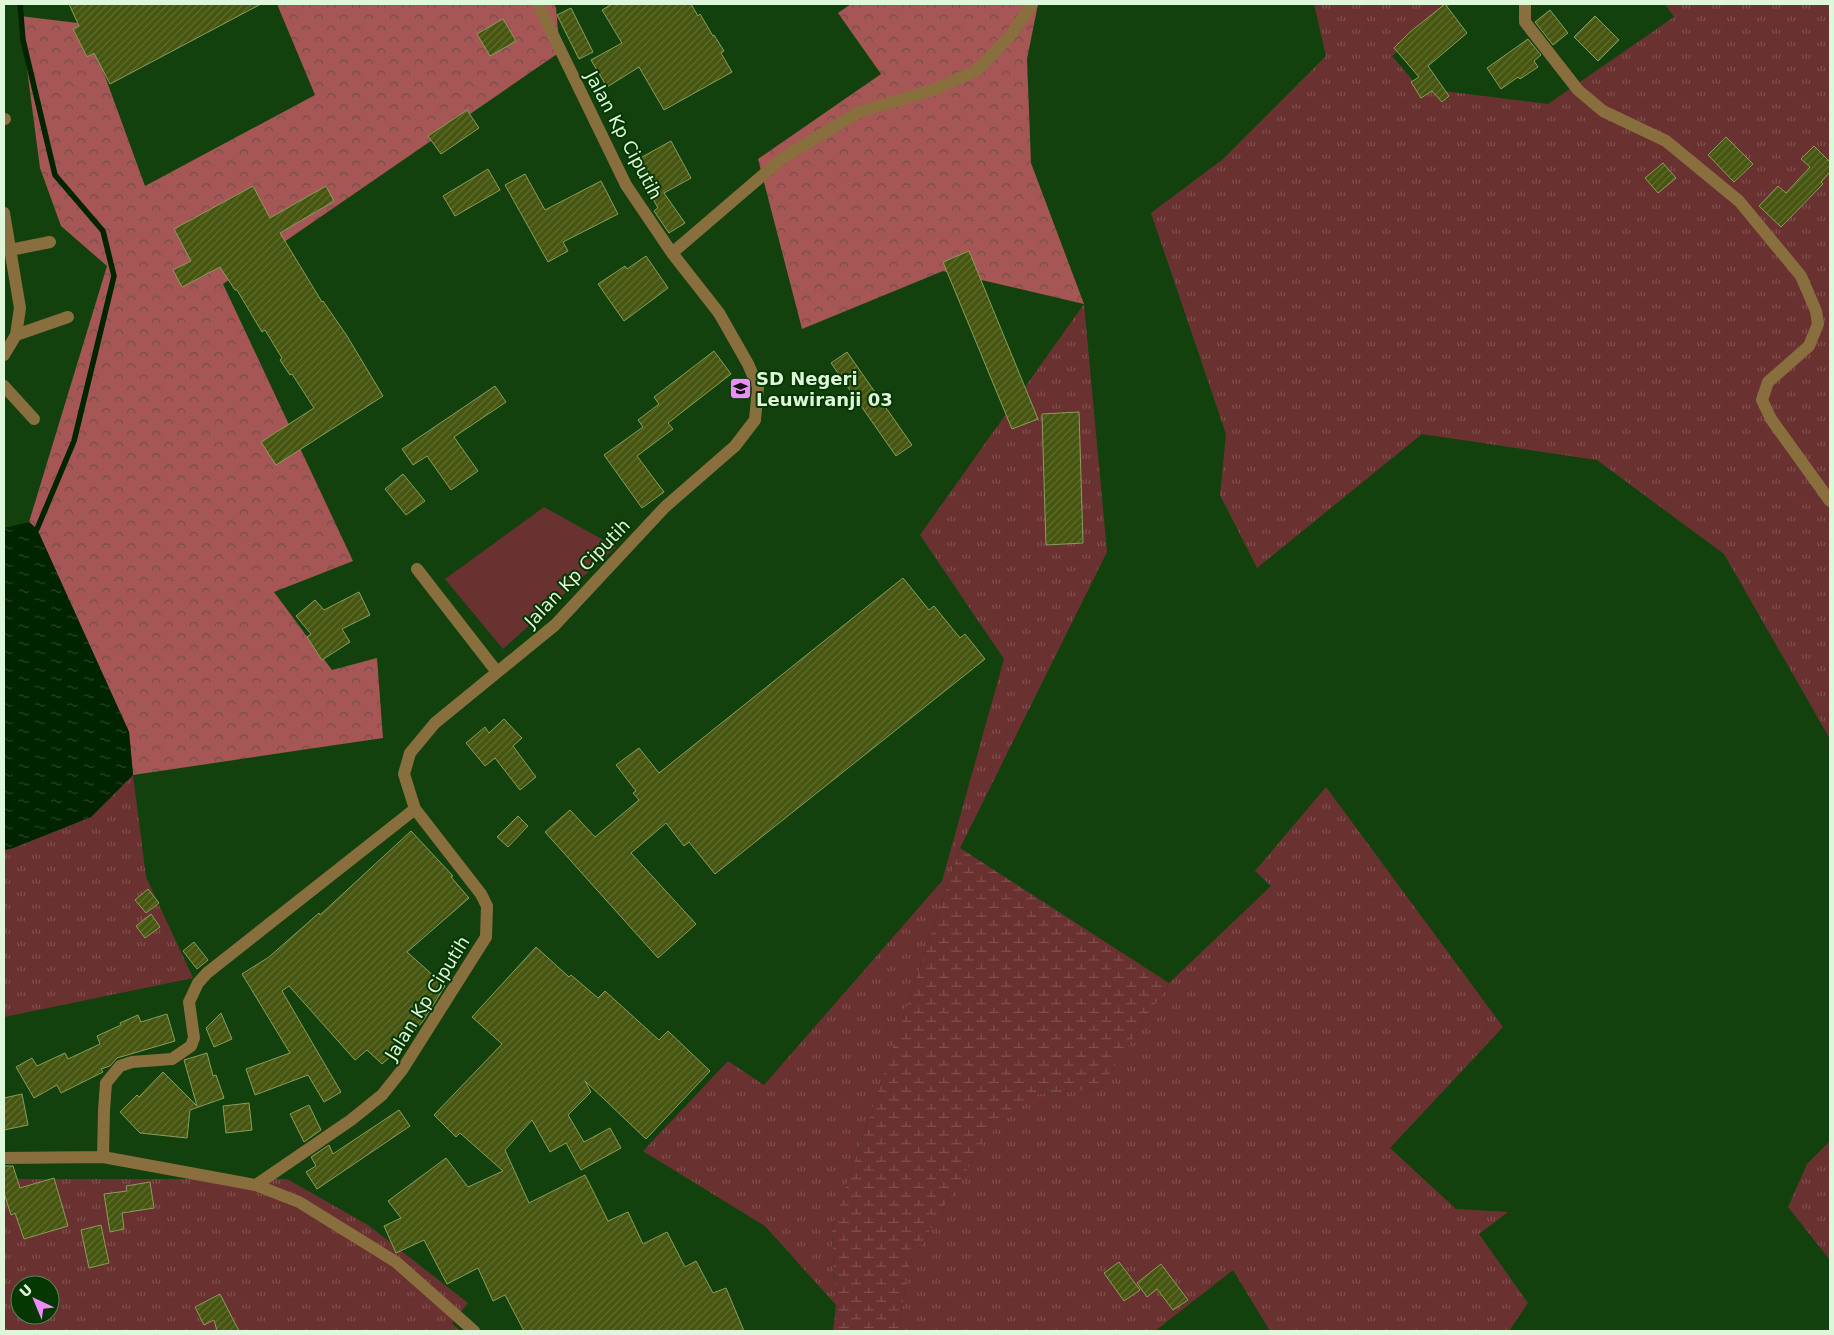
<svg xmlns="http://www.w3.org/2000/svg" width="1834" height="1335" viewBox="0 0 1834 1335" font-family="'DejaVu Sans',sans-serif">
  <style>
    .grass { fill: url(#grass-tufts); fill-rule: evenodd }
    .forest { fill: url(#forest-crowns) }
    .wetland { fill: url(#wetland-marsh) }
    .park { fill: #6a3131 }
    .water { fill: url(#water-ripples) }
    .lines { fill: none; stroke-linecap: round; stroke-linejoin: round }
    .stream { stroke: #002400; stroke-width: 5.5 }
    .building { fill: url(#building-hatch); stroke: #8a9d5a }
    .minor { stroke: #896f3e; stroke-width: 12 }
    .labels { text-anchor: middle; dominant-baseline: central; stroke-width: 4; stroke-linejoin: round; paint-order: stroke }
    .street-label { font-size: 18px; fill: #def7da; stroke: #063602 }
    .poi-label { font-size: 18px; font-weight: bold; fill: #def7da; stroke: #063602; text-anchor: start }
  </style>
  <defs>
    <pattern id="grass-tufts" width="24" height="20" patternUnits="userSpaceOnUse" patternTransform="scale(1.25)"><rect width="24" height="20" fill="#6a3131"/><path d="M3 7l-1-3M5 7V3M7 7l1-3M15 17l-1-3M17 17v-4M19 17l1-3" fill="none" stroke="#7f504e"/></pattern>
    <pattern id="forest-crowns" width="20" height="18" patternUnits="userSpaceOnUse" patternTransform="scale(1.25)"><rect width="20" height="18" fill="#a55655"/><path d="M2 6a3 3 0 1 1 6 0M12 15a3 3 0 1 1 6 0" fill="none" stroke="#74504b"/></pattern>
    <pattern id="wetland-marsh" width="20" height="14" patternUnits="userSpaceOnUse" patternTransform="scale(1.25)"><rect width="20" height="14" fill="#6a3131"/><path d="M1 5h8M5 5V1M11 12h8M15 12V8" fill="none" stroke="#7f504e"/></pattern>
    <pattern id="water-ripples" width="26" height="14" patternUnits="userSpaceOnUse" patternTransform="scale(1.25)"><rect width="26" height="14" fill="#002400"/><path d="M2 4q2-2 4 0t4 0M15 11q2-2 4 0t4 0" fill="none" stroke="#254525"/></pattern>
    <pattern id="building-hatch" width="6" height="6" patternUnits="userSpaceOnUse" patternTransform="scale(1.25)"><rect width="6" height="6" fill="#46550f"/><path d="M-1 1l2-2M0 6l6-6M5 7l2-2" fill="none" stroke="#606e31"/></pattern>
  </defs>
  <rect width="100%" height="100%" fill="#13410e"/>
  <!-- grass -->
  <path class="grass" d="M 1314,4 L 1451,4 L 1392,56 L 1419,88 L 1548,104 L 1674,17 L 1665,4 L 1830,4 L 1830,739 L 1724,554 L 1597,460 L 1422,434 L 1257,568 L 1220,495 L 1226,434 L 1151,213 L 1223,159 L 1326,56 Z
    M 1084,304 L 1107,552 L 960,848 L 832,1228 L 836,1305 L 765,1226 L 643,1151 L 728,1061 L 764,1085 L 942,881 L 1004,659 L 920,535 Z
    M 133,775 L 146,877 L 193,978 L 4,1017 L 4,850 L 13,848 L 91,817 Z
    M 1326,787 L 1503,1027 L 1390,1148 L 1456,1209 L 1508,1212 L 1479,1234 L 1528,1303 L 1509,1331 L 1270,1331 L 1233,1270 L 1155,1331 L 898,1331 L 910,1263 L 988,1135 L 1035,1094 L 1100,1089 L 1169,983 L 1271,886 L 1255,871 Z
    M 1830,1141 L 1830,1260 L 1788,1207 L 1807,1164 Z
    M 4,1179 L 287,1179 L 368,1225 L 468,1303 L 452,1323 L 460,1331 L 4,1331 ZM 20,1285 L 50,1285 L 50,1315 L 20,1315 Z"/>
  <!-- forest -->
  <path class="forest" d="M 277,4 L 554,4 L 556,8 L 560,52 L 223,284 L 353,561 L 274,592 L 332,670 L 377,658 L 383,738 L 133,775 L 129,732 L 37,529 L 29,522 L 107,266 L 61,226 L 40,168 L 20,16 L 86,24 L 145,186 L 315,95 Z
    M 851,4 L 1038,4 L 1027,59 L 1031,163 L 1084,304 L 943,271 L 802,329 L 758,159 L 881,74 L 838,13 Z"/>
  <!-- wetland -->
  <path class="wetland" d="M 960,848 L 1169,983 L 1100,1089 L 1035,1094 L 988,1135 L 910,1263 L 898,1331 L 833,1331 L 836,1305 L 832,1228 Z"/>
  <!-- park -->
  <path class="park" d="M 544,507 L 616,547 L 503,649 L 445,579 Z"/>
  <!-- water -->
  <path class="water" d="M 29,522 L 37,529 L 129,732 L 133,775 L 91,817 L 13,848 L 4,850 L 4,528 Z"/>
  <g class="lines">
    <!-- stream -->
    <path class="stream" d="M 20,4 L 23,40 L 55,175 L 103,231 L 114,276 L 74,441 L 37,529"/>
  </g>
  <!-- building -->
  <path class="building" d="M 69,4 L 261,4 L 110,84 L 94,53 L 87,57 L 73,29 L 79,26 Z
    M 612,4 L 691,4 L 698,16 L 700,14 L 713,36 L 714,35 L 724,51 L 721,53 L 732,72 L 664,110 L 639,67 L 607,87 L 591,60 L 622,43 L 602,10 Z
    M 1445,4 L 1467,33 L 1428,66 L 1449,96 L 1442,102 L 1432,91 L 1421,98 L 1411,82 L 1419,77 L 1394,48 L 1410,32 Z
    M 571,8 L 593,52 L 579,59 L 557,15 Z
    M 1550,10 L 1568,33 L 1553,45 L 1535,22 Z
    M 1595,16 L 1619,40 L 1598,61 L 1574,37 Z
    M 503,19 L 516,41 L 490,56 L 477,34 Z
    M 1528,39 L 1541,55 L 1534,61 L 1538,67 L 1520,79 L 1518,77 L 1501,89 L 1487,68 Z
    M 467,110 L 479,128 L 441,154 L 428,136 Z
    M 1726,137 L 1753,164 L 1734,182 L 1708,155 Z
    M 671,141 L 691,178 L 664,193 L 685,223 L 669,233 L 654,211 L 658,208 L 633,162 Z
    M 1814,146 L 1830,162 L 1830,172 L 1821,182 L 1823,184 L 1781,227 L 1759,206 L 1778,186 L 1786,193 L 1810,167 L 1801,159 Z
    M 1663,163 L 1676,178 L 1658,193 L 1645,178 Z
    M 488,169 L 500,190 L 455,216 L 443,196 Z
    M 525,174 L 545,210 L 601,181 L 618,214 L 563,242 L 568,251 L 548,262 L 505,185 Z
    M 253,186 L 270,218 L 326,186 L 334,201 L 280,233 L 322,302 L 323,301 L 347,336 L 383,396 L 276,465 L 261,442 L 314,408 L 292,374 L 290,375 L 280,360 L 282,358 L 265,330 L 262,332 L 237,290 L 235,290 L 220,267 L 182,287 L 173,270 L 191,261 L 174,229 Z
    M 969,251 L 1038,419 L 1012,429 L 943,262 Z
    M 646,256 L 668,288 L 624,321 L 598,284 L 625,266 L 627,269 Z
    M 714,351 L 731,374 L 668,423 L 673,429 L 637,456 L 664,492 L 642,508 L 604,455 L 643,427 L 638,420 L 659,404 L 654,397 Z
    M 847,352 L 912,445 L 896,456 L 831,363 Z
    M 495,386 L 506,402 L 454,437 L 478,471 L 451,490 L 427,456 L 413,465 L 402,449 Z
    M 1079,412 L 1083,543 L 1046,545 L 1042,414 Z
    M 403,474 L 425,501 L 406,515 L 385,489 Z
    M 903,578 L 929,610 L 934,606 L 960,638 L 965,634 L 985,659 L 715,874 L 689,842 L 684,846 L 666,823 L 631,853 L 696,924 L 658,958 L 545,832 L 570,810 L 595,837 L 639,800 L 633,793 L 636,791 L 616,765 L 639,748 L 659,773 Z
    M 359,592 L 370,615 L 342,629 L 350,642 L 322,660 L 307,637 L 311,634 L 296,616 L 315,600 L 324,610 Z
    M 504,719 L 522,738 L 513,746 L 536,777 L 520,790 L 495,758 L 485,766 L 466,743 L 485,727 L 489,733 Z
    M 518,816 L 528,826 L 508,847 L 497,837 Z
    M 411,831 L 453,876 L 451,877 L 469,898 L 407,952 L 445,986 L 423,1021 L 409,1037 L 410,1039 L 382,1064 L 367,1050 L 355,1060 L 289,986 L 282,991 L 341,1092 L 324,1102 L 308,1075 L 255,1095 L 246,1069 L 290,1053 L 242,974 L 269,957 L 319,913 L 320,915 Z
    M 148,889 L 159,903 L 146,913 L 135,900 Z
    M 151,914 L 160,927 L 145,938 L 136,926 Z
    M 194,942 L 208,960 L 197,969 L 183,951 Z
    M 536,947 L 569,977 L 571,975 L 598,998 L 605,991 L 659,1040 L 668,1031 L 710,1071 L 646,1139 L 585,1081 L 591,1092 L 568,1115 L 584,1142 L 610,1128 L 621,1148 L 581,1170 L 566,1143 L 550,1152 L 532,1120 L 505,1150 L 529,1203 L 585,1175 L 608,1221 L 628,1212 L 643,1244 L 667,1232 L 685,1267 L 696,1261 L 713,1293 L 726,1288 L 744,1331 L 524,1331 L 505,1295 L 493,1301 L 478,1268 L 447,1284 L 424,1240 L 396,1253 L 384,1226 L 401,1218 L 388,1201 L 446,1158 L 468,1187 L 503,1171 L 460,1133 L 456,1137 L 434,1115 L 502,1044 L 472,1017 Z
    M 221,1013 L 232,1039 L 214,1047 L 206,1028 Z
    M 167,1014 L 175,1041 L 117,1058 L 110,1066 L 101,1069 L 103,1072 L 61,1093 L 57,1085 L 34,1098 L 16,1067 L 32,1058 L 37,1066 L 65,1053 L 68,1059 L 100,1044 L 97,1036 L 121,1025 L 120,1023 L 138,1015 L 141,1022 Z
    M 207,1053 L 213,1076 L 216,1075 L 224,1098 L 190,1110 L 187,1138 L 140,1133 L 120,1112 L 137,1095 L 139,1097 L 163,1072 L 197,1106 L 184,1060 Z
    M 22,1094 L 28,1125 L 4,1130 L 4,1098 Z
    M 249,1103 L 252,1130 L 226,1133 L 223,1106 Z
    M 309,1105 L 321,1130 L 304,1142 L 290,1114 Z
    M 399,1110 L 410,1126 L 317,1189 L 306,1172 L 316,1166 L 311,1157 L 329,1145 L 333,1154 Z
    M 4,1166 L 13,1166 L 20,1188 L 54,1178 L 68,1226 L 24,1239 L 15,1213 L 11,1215 L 4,1193 Z
    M 150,1182 L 154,1208 L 122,1213 L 124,1229 L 110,1232 L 104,1194 L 127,1191 L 126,1186 Z
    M 101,1225 L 109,1263 L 89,1268 L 81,1230 Z
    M 1119,1262 L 1140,1290 L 1124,1301 L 1104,1273 Z
    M 1161,1264 L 1188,1300 L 1173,1310 L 1157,1289 L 1147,1297 L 1137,1283 Z
    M 220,1294 L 239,1331 L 217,1331 L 214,1320 L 204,1325 L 195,1307 Z"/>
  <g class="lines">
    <!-- minor -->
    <path class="minor" d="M 1525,4 L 1525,22 L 1578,90 L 1603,111 L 1666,141 L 1739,201 L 1801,276 L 1816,311 L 1818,324 L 1809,346 L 1768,382 L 1762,400 L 1771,419 L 1830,501
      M 4,119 L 5,119
      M 4,213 L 20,308 L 16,335 L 4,355
      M 10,250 L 50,242
      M 672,253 L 784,157 L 859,112 L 936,89 L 977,70 L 1011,35 L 1032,4
      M 16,335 L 68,317
      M 4,386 L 34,419
      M 417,569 L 497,672
      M 103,1157 L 104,1110 L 106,1083 L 120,1066 L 132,1062 L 172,1059 L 191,1046 L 194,1038 L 189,1002 L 198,983 L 207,973 L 415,809
      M 4,1158 L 103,1157 L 256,1185 L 299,1202 L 396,1262 L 474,1331
      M 256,1185 L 351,1120 L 382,1095 L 402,1070 L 486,937 L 487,906 L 481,894 L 415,809 L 404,774 L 410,753 L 435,723 L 555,625 L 665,507 L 735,446 L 755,420 L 758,387 L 748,364 L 719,313 L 672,253 L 626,185 L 538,4"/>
  </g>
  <!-- icons -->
  <defs>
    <symbol id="school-square" viewBox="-11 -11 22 22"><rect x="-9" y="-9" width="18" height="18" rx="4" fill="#eb8dfb" stroke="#063602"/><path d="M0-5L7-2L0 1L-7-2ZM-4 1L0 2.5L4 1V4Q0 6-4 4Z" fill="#111"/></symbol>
  </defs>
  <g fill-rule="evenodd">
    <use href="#school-square" x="728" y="376" width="25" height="25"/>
  </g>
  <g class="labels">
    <!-- street labels -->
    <g class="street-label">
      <text transform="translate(624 135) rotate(62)">Jalan Kp Ciputih</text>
      <text transform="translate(577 573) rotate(-46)">Jalan Kp Ciputih</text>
      <text transform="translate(427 998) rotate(-58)">Jalan Kp Ciputih</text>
    </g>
    <!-- poi labels -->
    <g class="poi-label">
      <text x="756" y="378">SD Negeri<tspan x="756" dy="21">Leuwiranji 03</tspan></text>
    </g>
  </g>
  <!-- border -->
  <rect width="1834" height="1335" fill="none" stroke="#def7da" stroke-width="10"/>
  <!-- north arrow -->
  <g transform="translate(35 1300) rotate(316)"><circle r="24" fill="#063602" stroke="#5c8358"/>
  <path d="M0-4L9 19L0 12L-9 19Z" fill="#eb8dfb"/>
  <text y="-8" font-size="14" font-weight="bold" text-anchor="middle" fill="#def7da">U</text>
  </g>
</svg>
